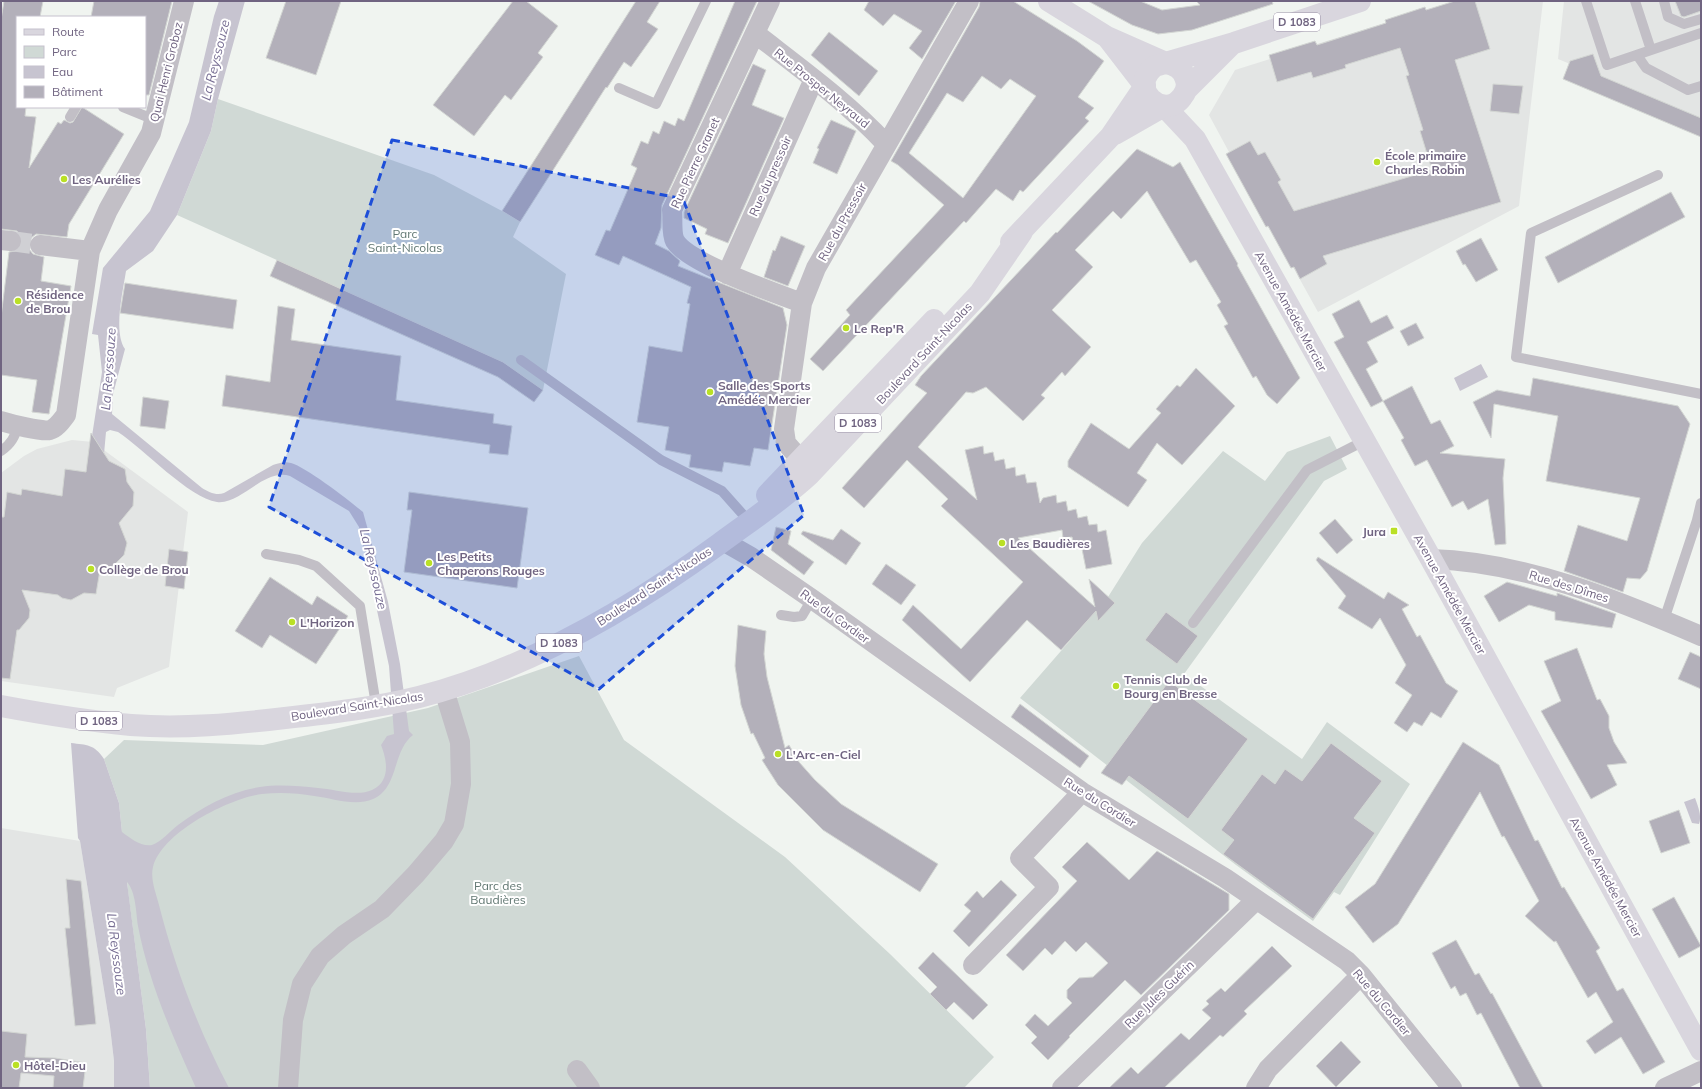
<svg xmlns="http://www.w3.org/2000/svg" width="1702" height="1089" viewBox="0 0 1702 1089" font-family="Mulish,sans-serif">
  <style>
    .built { fill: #e3e5e4 }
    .green { fill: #d0d9d5 }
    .water { fill: #c7c4d0 }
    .building { fill: #b3b0ba; stroke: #d3d6d3; fill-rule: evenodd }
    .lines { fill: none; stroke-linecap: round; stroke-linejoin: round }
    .street-tunnel { stroke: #d0d0d4; stroke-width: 20; stroke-dasharray: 20 10; stroke-linecap: butt }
    .lane { stroke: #c2bfc6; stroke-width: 10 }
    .street { stroke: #c2bfc6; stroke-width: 20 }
    .secondary { stroke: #d9d6de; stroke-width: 22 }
    .primary { stroke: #d9d6de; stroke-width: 22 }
    .marked { fill: #1d4ed8; fill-opacity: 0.2; stroke: #1d4ed8; stroke-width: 3; stroke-dasharray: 8 5; stroke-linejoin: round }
    .poi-dot { fill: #bae025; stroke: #fff; stroke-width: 1.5 }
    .labels { text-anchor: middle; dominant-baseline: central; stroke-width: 4; stroke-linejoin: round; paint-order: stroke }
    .shield { fill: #fff; stroke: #9b92a7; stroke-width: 1 }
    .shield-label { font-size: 11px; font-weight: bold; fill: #706481 }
    .street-label { font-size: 12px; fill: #706481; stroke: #fff }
    .poi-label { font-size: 12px; font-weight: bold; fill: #706481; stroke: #fff; text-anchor: start }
    .park-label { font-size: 12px; fill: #627873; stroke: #fff }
    .water-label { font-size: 13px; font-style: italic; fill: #776e93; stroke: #fff }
  </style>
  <rect width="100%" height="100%" fill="#f0f4f0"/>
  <!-- built -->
  <path class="built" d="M 1455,1 L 1543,1 L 1519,206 L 1318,312 L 1293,267 L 1291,268 L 1268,226 L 1266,227 L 1260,217 L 1262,216 L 1227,156 L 1229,152 L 1209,115 L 1235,70 L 1270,59 L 1315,41 L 1317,44 L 1385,23 L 1385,20 L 1394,17 L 1395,19 L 1416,13 L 1415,10 L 1425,7 L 1426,10 Z
    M 1564,1 L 1701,1 L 1701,118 L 1558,59 Z
    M 72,440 L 93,442 L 188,512 L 169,667 L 117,688 L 114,697 L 1,681 L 1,473 L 24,456 L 37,449 Z
    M 1,828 L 80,841 L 110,1027 L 114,1061 L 114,1088 L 1,1088 Z"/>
  <!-- green -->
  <path class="green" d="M 218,99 L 434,175 L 502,211 L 520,222 L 513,237 L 566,274 L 543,390 L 503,362 L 177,215 L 211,131 Z
    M 1330,436 L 1347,469 L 1324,481 L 1184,674 L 1302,759 L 1327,722 L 1410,784 L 1340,895 L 1334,892 L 1313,921 L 1236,865 L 1020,698 L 1108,597 L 1142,543 L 1223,451 L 1265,481 L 1287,452 Z
    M 579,656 L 624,740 L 785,857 L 890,954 L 994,1057 L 964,1088 L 150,1088 L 146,1029 L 128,891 L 119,803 L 104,759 L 124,740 L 263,745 L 428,708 Z"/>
  <!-- water -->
  <path class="water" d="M 219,1 L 245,1 L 218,99 L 211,131 L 177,215 L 153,251 L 126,271 C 123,291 113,332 125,349 L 113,394 L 112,414 L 202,488 C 209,492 216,496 224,493 L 273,465 C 279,463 284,461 291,463 C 306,467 350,501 363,512 L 388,602 L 400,664 L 409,731 L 413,735 C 392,751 399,788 373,799 C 355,807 332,798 314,796 C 297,793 280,792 262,794 C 230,798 162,832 153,867 C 150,879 156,893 159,905 C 175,968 199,1031 229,1088 L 196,1088 C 172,1035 149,983 138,926 C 136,913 136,892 127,882 L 146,1029 L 150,1088 L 114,1088 L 114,1061 L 110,1027 L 80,841 L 78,838 L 71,743 C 87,745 94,744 104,759 L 119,803 L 122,832 C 130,838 141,847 152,845 C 161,842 170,831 178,825 C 202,807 231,791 260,787 C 279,784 299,786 318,788 C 334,789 357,797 372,790 C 391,781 387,760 381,745 L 387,736 L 394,734 L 389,666 L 359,527 L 349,511 L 290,476 C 264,468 241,505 217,502 C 189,498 144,449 118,432 L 110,430 L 106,432 L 104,454 L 99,446 L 93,442 L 92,436 L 102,372 L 98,335 L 92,334 L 103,268 L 150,211 L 189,122 L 214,16 Z
    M 1481,364 L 1488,377 L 1460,391 L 1454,378 Z
    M 1695,798 C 1698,806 1702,816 1699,824 L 1692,823 L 1684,802 Z"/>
  <!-- building -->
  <path class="building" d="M 4,1 L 43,1 L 40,17 L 17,17 L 17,107 L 26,107 L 25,116 L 36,117 L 29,168 L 58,122 L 61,124 L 64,120 L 70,123 L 73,122 L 82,107 L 124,134 L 69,224 L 67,237 L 36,234 L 31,238 L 29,243 L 29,249 L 33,254 L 44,257 L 41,281 L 71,286 L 49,414 L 32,412 L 37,380 L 1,375 L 1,317 L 9,252 L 16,251 L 21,247 L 22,242 L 21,236 L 17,231 L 1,229 L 1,20 Z
    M 94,1 L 172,1 L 149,95 L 145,95 L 145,17 L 91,17 Z
    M 286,1 L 341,1 L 316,75 L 266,58 Z
    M 513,1 L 526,1 L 558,26 L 538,53 L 543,57 L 511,100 L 505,95 L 474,136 L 433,105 Z
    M 636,1 L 660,1 L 647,22 L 658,29 L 631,67 L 624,62 L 607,88 L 606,87 L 520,222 L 502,211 Z
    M 735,1 L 757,1 L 662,205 L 661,228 L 655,244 L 669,251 L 680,261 L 678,266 L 783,308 L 787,325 L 768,450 L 754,448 L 750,466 L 724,462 L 722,472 L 689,467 L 691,455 L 665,450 L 669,427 L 637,422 L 649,346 L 682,352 L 690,304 L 687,303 L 691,287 L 623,256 L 619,265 L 595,255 L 606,230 L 610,231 L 637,168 L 631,165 L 641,141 L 648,144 L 653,131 L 659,134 L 664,121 L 675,126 L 678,118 L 684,121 Z
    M 869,1 L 956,1 L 922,59 L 909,48 L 922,31 L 894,14 L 883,26 L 864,10 Z
    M 980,1 L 1013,1 L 1077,41 L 1104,61 L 1078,97 L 1094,108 L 1085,118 L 1089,121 L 1023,192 L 1020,190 L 1013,201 L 996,189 L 966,223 L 964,221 L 823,371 L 810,359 L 850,315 L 846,310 L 944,205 L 898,165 L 891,161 L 979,7 ZM 982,76 L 1001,89 L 1010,79 L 1036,96 L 963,198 L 909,153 L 947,93 L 963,102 Z
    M 1088,1 L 1140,1 L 1162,10 L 1200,5 L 1196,1 L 1272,1 L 1273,4 L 1192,30 L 1158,34 L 1132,25 Z
    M 1455,1 L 1475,1 L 1490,49 L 1455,60 L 1501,202 L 1323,256 L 1327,264 L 1300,279 L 1294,267 L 1291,268 L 1268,226 L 1266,227 L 1226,154 L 1250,141 L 1258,155 L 1265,152 L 1281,180 L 1278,182 L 1294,211 L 1432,170 L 1420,131 L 1423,130 L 1406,76 L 1409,75 L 1400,48 L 1345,65 L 1346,68 L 1313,78 L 1311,72 L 1277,82 L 1269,55 L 1315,41 L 1317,45 L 1386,23 L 1385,20 L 1425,7 L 1426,10 Z
    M 1675,1 L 1701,1 L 1701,11 L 1684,17 L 1681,16 Z
    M 829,32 L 878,71 L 859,96 L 811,55 Z
    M 1593,54 L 1601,76 L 1701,118 L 1701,137 L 1563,79 L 1570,61 Z
    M 753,64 L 766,70 L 752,105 L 784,118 L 728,243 L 705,234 L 707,229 L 684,218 L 684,212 Z
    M 1493,84 L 1523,86 L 1519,114 L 1490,111 Z
    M 831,120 L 856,131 L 837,174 L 813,163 L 819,149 L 817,148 Z
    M 1137,149 L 1173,167 L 1180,162 L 1238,264 L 1237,265 L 1300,378 L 1277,404 L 1267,395 L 1256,376 L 1253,378 L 1224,326 L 1228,324 L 1217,305 L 1221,302 L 1196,260 L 1190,263 L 1147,191 L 1121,219 L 1113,211 L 1075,250 L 1093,267 L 1052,310 L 1091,347 L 1065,376 L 1062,372 L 1041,395 L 1045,398 L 1023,421 L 986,387 L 973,393 L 966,392 L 918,447 L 977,500 L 965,450 L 983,446 L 984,454 L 993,452 L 995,461 L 1004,459 L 1006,469 L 1015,467 L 1016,476 L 1025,474 L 1027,483 L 1036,482 L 1040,503 L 1043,498 L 1056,495 L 1057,503 L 1066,501 L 1068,511 L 1076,509 L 1078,518 L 1087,516 L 1089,525 L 1097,524 L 1098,532 L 1106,530 L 1112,564 L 1086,569 L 1081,544 L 1074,545 L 1072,537 L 1063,538 L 1062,530 L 1018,538 L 1095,607 L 1089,579 L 1115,603 L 1098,621 L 1096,611 L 1061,650 L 1027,620 L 970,682 L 902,620 L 913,605 L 961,649 L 1023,582 L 941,506 L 948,499 L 907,460 L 864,508 L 842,488 L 927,393 L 915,385 L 921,376 L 1056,232 L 1057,233 Z
    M 1671,192 L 1685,217 L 1558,283 L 1545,257 Z
    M 781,236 L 805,246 L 788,286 L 764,277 L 773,250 L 775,251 Z
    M 1481,238 L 1498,270 L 1476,282 L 1465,264 L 1463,265 L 1456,251 Z
    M 277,260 L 503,362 L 543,390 L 534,402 L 498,377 L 270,276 Z
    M 125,283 L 237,300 L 233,329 L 120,313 Z
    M 1359,300 L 1371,323 L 1387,315 L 1394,328 L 1367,342 L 1378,362 L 1366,369 L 1383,401 L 1371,407 L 1334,342 L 1344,337 L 1332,314 Z
    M 278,306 L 295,309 L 291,340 L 401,356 L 396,400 L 494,414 L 493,423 L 512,426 L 508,455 L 489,453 L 490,445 L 222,406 L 226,375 L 270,382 Z
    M 1416,323 L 1424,338 L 1408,346 L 1400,331 Z
    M 1196,368 L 1235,406 L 1182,465 L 1157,443 L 1137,473 L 1147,480 L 1128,507 L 1068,467 L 1068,461 L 1091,423 L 1129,449 L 1161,413 L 1156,409 L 1177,385 L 1180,387 Z
    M 1533,378 L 1678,406 L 1690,424 L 1647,571 L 1640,579 L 1627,578 L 1623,592 L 1564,571 L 1578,525 L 1627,541 L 1640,498 L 1546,481 L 1558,416 L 1494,404 L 1491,438 L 1473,402 L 1497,390 L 1530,396 Z
    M 1412,386 L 1431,424 L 1440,420 L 1454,446 L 1440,453 L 1505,459 L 1503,478 L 1506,544 L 1495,545 L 1488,499 L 1468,510 L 1463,501 L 1452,507 L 1427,460 L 1415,466 L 1401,440 L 1404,438 L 1383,401 Z
    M 143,397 L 169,401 L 165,429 L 140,426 Z
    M 91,433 L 109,461 L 125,469 L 127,482 L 134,492 L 133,506 L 119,523 L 127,543 L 124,555 L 112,567 L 100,570 L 96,594 L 84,593 L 71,600 L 62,598 L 58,595 L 22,590 L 30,610 L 29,618 L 19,630 L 17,630 L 10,679 L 1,678 L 1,517 L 4,517 L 7,492 L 21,495 L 22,489 L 62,496 L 65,469 L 86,472 Z
    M 409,492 L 528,508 L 517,588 L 404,572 L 412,510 L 407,510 Z
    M 1335,519 L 1353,540 L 1337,554 L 1319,533 Z
    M 776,527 L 791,531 L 788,544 L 814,562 L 804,575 L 771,550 Z
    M 841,529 L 861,543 L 846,565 L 801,534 L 803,531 L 833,540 Z
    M 169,549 L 188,552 L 184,589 L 165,586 Z
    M 1318,557 L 1384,599 L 1388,592 L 1409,605 L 1402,609 L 1417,637 L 1420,635 L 1446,683 L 1458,691 L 1441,718 L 1431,712 L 1422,726 L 1414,722 L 1407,732 L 1394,723 L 1412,695 L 1395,683 L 1406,665 L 1380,618 L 1372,629 L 1338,608 L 1346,596 L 1316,560 Z
    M 886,564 L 916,585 L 901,605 L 872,584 Z
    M 270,577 L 312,605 L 317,596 L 348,616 L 316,664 L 270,635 L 262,648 L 235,631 Z
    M 1507,582 L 1557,596 L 1557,593 L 1616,614 L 1612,628 L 1555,620 L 1555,612 L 1529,605 L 1499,622 L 1484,596 Z
    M 1166,612 L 1198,636 L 1177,664 L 1145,640 Z
    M 738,625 L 766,631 L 764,654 L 767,677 L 785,748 L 789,745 L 799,762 L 815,780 L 841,804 L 938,864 L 920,892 L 823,830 L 778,785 L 762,760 L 765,758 L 753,733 L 751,734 L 741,705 L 735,666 Z
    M 1577,648 L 1597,700 L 1600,699 L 1609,716 L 1609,728 L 1614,742 L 1627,763 L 1607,765 L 1617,785 L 1591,799 L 1541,711 L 1561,701 L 1544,661 Z
    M 1690,652 L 1701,657 L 1701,689 L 1678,679 Z
    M 1169,681 L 1248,739 L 1188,819 L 1129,776 L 1122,785 L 1101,773 Z
    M 1020,704 L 1089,756 L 1080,768 L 1011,717 Z
    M 1463,742 L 1499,765 L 1535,841 L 1538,840 L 1562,888 L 1564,887 L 1600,948 L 1596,951 L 1617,991 L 1623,988 L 1665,1062 L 1643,1074 L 1621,1037 L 1595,1054 L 1586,1041 L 1613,1022 L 1596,992 L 1588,998 L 1556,941 L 1554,942 L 1525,916 L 1539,901 L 1504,836 L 1502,837 L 1480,792 L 1398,924 L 1373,943 L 1345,907 L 1375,884 Z
    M 1331,743 L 1382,781 L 1354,818 L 1375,833 L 1313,919 L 1223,854 L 1234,840 L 1221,830 L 1262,774 L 1275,784 L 1285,769 L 1302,781 Z
    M 1679,810 L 1690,843 L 1661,853 L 1649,821 Z
    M 1087,842 L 1129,880 L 1157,851 L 1229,894 L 1229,910 L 1141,995 L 1125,980 L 1069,1036 L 1070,1037 L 1048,1060 L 1031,1043 L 1037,1037 L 1025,1025 L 1035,1014 L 1048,1026 L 1072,1003 L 1067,998 L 1067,990 L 1079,978 L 1093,977 L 1108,963 L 1086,942 L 1076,952 L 1065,941 L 1052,955 L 1045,948 L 1023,971 L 1006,955 L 1077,881 L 1062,867 Z
    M 66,879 L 81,881 L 96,1024 L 75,1026 L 65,928 L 70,928 Z
    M 1001,880 L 1017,895 L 969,947 L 953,931 L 971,911 L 964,905 L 977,891 L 983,898 Z
    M 1674,897 L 1701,946 L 1679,958 L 1652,909 Z
    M 1456,940 L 1475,975 L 1479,973 L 1491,994 L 1492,993 L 1543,1088 L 1520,1088 L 1481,1013 L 1477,1015 L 1466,993 L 1460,996 L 1455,986 L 1451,989 L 1432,953 Z
    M 1272,946 L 1292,966 L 1244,1011 L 1247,1014 L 1223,1037 L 1220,1035 L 1164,1088 L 1109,1088 L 1131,1067 L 1138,1074 L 1181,1033 L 1189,1040 L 1211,1018 L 1202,1010 L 1209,1004 L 1206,1001 L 1221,988 L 1225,992 Z
    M 933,952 L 988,1005 L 973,1020 L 954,1002 L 946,1010 L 930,994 L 937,987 L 918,968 Z
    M 1,1031 L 27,1034 L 25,1057 L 55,1058 L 86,1063 L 83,1088 L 53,1088 L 54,1076 L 21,1073 L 19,1088 L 1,1088 Z
    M 1341,1041 L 1361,1062 L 1336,1087 L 1316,1066 Z"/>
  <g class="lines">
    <!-- street-tunnel -->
    <path class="street-tunnel" d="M 11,241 L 40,245"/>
    <!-- lane -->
    <path class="lane" d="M 1586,1 L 1607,65 L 1701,33
      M 1635,1 L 1651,50
      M 1664,1 L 1668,17 L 1684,24 L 1701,19
      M 1637,55 L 1646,68 L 1688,90 L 1701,86
      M 619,88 L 656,104 L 706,1
      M 123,107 L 155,120
      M 70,117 L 76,107
      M 1658,175 L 1531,233 L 1516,357 L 1701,394
      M 521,360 L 661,460 L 722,491 L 746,518
      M 1,451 C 11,444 15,437 18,425
      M 1697,520 L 1701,503
      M 266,554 L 299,560 L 316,566 L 360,606 L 376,705
      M 781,615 L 794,617 L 802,616 L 812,599
      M 1664,620 L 1697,520 L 1701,518
      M 1193,623 L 1307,470 L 1364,441"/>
    <!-- street -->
    <path class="street" d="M 770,1 L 672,210 C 673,218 671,234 675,241 C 688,263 775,293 802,303
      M 756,34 C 801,69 847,102 886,144
      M 1,240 L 11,241
      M 40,245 L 90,251
      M 727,274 L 814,79
      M 1,421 C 11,424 41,432 50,430 C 57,428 62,420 66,415 L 90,251 L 108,210 L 151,133 L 184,1
      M 801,460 L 786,443 L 784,429 L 802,303 L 816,268 L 969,1
      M 723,541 L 751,557 L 812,599 L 1082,792 L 1225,878 L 1347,961 L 1361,975 L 1452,1088
      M 1431,559 C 1525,562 1615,599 1701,636
      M 973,965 L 1049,887 L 1020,858 L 1082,792
      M 577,1070 L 590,1088
      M 288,1088 L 293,1020 L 302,984 L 320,956 L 344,935 L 382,909 L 416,874 L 444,841 L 454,824 L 461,784 L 460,742 L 444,690
      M 1062,1088 L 1256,900
      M 1256,1088 L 1268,1069 L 1361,975
      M 1665,1088 L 1701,1071"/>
    <!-- secondary -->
    <path class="secondary" d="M 1049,1 L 1107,37 L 1166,63
      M 1108,38 L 1145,86
      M 1164,106 L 1195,139 L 1431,559 L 1701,1050"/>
    <!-- primary -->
    <path class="primary" d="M 1166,63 C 1176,65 1184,70 1186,80 C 1188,86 1186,92 1182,97 C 1164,122 1126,88 1155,66 L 1234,43 L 1360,1
      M 1186,90 L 1232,44
      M 1115,134 L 1164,106
      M 1011,242 L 1111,136 L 1145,86
      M 767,495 L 934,320
      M 1,706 C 44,714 88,721 131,725 C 183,729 234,724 285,718 C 330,713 375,708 419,697 C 528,669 629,610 719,544 C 750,521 781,501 809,475 L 980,293 L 1022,232"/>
  </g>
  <!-- marked area -->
  <path class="marked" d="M 392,140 L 683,199 L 804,515 L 599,689 L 269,507 Z"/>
  <!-- markers -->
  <g class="poi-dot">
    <circle cx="1377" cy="162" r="4"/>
    <circle cx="64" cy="179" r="4"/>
    <circle cx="18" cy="301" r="4"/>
    <circle cx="846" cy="328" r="4"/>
    <circle cx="710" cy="392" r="4"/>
    <rect x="1390" y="527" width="8" height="8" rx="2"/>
    <circle cx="1002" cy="543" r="4"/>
    <circle cx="429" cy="563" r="4"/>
    <circle cx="91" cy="569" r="4"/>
    <circle cx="292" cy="622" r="4"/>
    <circle cx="1116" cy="686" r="4"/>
    <circle cx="778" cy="754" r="4"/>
    <circle cx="16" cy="1065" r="4"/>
  </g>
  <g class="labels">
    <!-- shield labels -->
    <g class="shield">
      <rect x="1274" y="13" width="46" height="18" rx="3"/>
      <rect x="835" y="414" width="46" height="18" rx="3"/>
      <rect x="536" y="634" width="46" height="18" rx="3"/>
      <rect x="76" y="712" width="46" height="18" rx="3"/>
    </g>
    <g class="shield-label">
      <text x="1297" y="22">D 1083</text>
      <text x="858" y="423">D 1083</text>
      <text x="559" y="643">D 1083</text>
      <text x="99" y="721">D 1083</text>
    </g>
    <!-- street labels -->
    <g class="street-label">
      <text transform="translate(166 72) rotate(-76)">Quai Henri Groboz</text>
      <text transform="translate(822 88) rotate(39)">Rue Prosper Neyraud</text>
      <text transform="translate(695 163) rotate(-65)">Rue Pierre Granet</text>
      <text transform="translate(770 176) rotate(-66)">Rue du pressoir</text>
      <text transform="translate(842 222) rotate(-61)">Rue du Pressoir</text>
      <text transform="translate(1291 311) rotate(61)">Avenue Amédée Mercier</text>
      <text transform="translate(924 353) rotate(-47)">Boulevard Saint-Nicolas</text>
      <text transform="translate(654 586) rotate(-33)">Boulevard Saint-Nicolas</text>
      <text transform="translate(1569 586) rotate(17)">Rue des Dîmes</text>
      <text transform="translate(1450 594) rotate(61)">Avenue Amédée Mercier</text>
      <text transform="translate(835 616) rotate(36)">Rue du Cordier</text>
      <text transform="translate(357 706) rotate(-9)">Boulevard Saint-Nicolas</text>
      <text transform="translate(1100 802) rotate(32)">Rue du Cordier</text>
      <text transform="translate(1606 877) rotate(61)">Avenue Amédée Mercier</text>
      <text transform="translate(1159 994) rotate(-44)">Rue Jules Guérin</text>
      <text transform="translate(1382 1002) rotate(50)">Rue du Cordier</text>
    </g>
    <!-- poi labels -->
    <g class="poi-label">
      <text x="1385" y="155">École primaire<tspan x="1385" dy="14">Charles Robin</tspan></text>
      <text x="72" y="179">Les Aurélies</text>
      <text x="26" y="294">Résidence<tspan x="26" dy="14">de Brou</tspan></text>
      <text x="854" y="328">Le Rep'R</text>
      <text x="718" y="385">Salle des Sports<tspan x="718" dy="14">Amédée Mercier</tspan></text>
      <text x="1386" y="531" text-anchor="end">Jura</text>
      <text x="1010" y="543">Les Baudières</text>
      <text x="437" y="556">Les Petits<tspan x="437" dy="14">Chaperons Rouges</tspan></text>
      <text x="99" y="569">Collège de Brou</text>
      <text x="300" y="622">L'Horizon</text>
      <text x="1124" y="679">Tennis Club de<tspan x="1124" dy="14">Bourg en Bresse</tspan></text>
      <text x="786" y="754">L'Arc-en-Ciel</text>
      <text x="24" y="1065">Hôtel-Dieu</text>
    </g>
    <!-- park labels -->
    <g class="park-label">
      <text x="405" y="233">Parc<tspan x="405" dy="14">Saint-Nicolas</tspan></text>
      <text x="498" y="885">Parc des<tspan x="498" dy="14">Baudières</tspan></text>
    </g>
    <!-- water labels -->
    <g class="water-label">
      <text transform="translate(215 60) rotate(-76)">La Reyssouze</text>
      <text transform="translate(108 369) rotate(-86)">La Reyssouze</text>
      <text transform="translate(374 569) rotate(77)">La Reyssouze</text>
      <text transform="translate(117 954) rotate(83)">La Reyssouze</text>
    </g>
  </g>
  <!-- border -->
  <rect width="1702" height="1089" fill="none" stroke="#706481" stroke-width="4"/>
  <!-- legend -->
  <rect x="16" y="16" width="130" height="92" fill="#ffffff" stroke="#c6c1cd"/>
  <rect x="24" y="29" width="20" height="6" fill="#d9d6de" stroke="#c6c1cd"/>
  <text x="52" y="36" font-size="12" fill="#706481">Route</text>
  <rect x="24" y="46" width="20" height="12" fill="#d0d9d5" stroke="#c6c1cd"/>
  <text x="52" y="56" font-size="12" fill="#706481">Parc</text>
  <rect x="24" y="66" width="20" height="12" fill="#c7c4d0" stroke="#c6c1cd"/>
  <text x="52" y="76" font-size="12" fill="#706481">Eau</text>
  <rect x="24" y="86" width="20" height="12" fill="#b3b0ba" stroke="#c6c1cd"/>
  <text x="52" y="96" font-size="12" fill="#706481">Bâtiment</text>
</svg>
